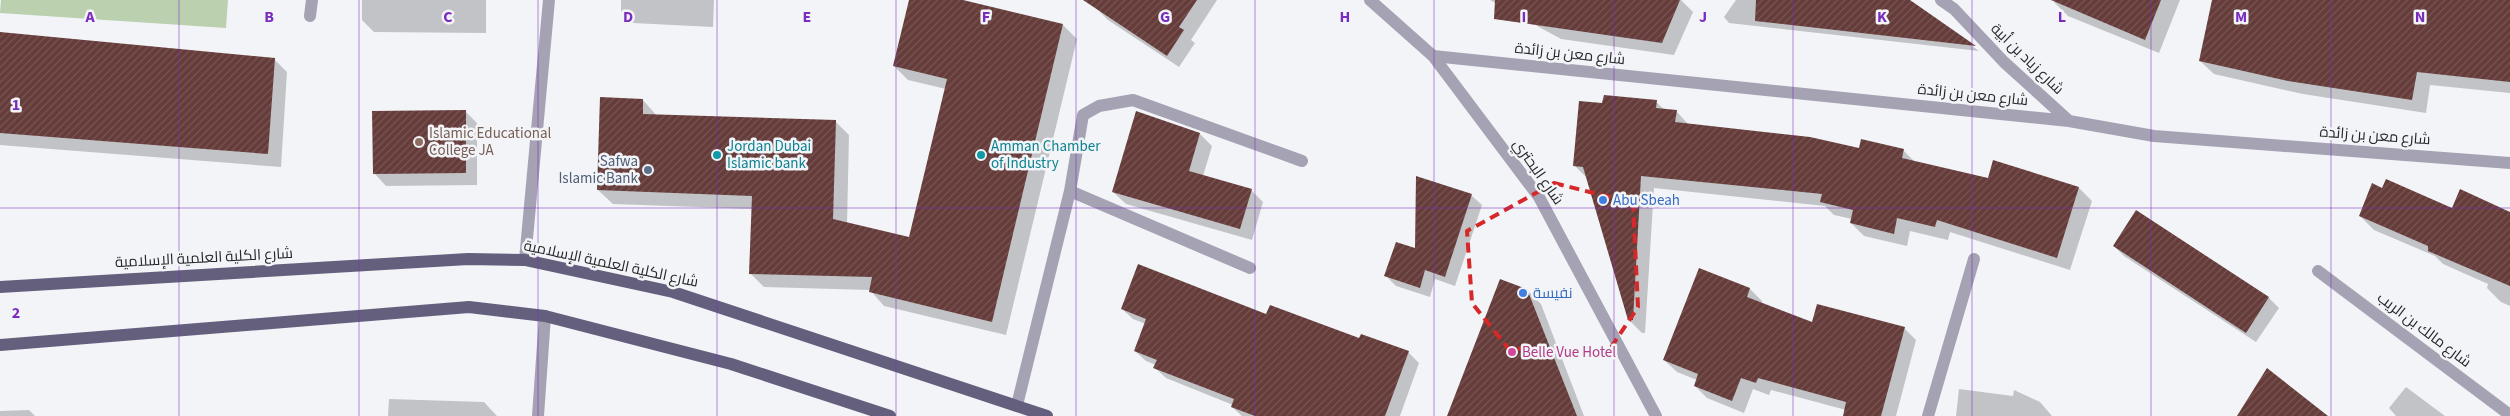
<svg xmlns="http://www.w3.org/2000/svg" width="2510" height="416" viewBox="0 0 2510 416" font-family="'Source Sans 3',Cairo,sans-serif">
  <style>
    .park { fill: #bbd0af }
    .shadow { fill: #0003 }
    .building { fill: url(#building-hatch) }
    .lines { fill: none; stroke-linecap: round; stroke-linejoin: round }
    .service { stroke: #a5a2b4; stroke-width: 12 }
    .minor { stroke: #a5a2b4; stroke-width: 12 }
    .tertiary { stroke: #a5a2b4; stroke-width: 12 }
    .primary { stroke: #655f7e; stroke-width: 12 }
    .marked { fill: none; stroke: #d62828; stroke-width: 4; stroke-dasharray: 10 6; stroke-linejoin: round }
    .grid { fill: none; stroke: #7b2cbf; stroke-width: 1; stroke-opacity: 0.55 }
    .education-dot { fill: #8d6e63; stroke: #f2f4f8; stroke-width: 2 }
    .culture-dot { fill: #0f9aa8; stroke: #f2f4f8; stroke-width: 2 }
    .service-dot { fill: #5c6f8a; stroke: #f2f4f8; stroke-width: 2 }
    .shop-dot { fill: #3f7fe0; stroke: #f2f4f8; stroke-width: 2 }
    .hotel-dot { fill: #d1479c; stroke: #f2f4f8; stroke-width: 2 }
    .labels { text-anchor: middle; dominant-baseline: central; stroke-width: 5; stroke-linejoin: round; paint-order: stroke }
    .street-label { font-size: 15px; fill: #262728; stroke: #f2f4f8 }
    .education-label { font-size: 15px; fill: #785e54; stroke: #f2f4f8; text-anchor: start }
    .culture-label { font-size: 15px; fill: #0d838f; stroke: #f2f4f8; text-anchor: start }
    .service-label { font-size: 15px; fill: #4e5e75; stroke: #f2f4f8; text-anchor: end }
    .shop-label { font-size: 15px; fill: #366cbe; stroke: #f2f4f8; text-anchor: start }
    .hotel-label { font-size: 15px; fill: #b23c85; stroke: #f2f4f8; text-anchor: start }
    .grid-label { font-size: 16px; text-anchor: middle; font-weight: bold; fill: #7b2cbf; stroke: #f2f4f8; stroke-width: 5; stroke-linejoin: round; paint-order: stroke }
  </style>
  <defs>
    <pattern id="building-hatch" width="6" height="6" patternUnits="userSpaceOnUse" patternTransform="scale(1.25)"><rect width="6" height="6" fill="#653c3a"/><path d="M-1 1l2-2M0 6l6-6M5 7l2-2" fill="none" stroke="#775654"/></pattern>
  </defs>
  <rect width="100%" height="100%" fill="#f2f4f8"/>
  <!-- park -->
  <path class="park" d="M 1,0 L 228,0 L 226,28 L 0,13 Z"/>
  <!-- shadow -->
  <path class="shadow" d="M 362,0 L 486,0 L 486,33 L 374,32 L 362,20 Z
    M 621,0 L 714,0 L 713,27 L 633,23 L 621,11 Z
    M 910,0 L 958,0 L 1063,25 L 1077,39 L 1006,335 L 884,306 L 870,290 L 764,287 L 750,273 L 753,209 L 613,204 L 598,190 L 643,100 L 657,116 L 835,121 L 849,135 L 847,224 L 910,239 L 946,89 L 908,80 L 894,66 Z
    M 1101,0 L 1217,0 L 1191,40 L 1195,43 L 1179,67 L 1108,20 L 1096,8 Z
    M 1490,0 L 1681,0 L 1693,12 L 1674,55 L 1561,39 Z
    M 1736,0 L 1908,0 L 1979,51 L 1729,23 L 1724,17 Z
    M 2055,0 L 2180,0 L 2159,53 L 2068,16 L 2054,2 Z
    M 2214,0 L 2510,0 L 2510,93 L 2430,85 L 2426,113 L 2303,94 L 2214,74 L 2200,61 Z
    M 0,33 L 274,59 L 287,72 L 281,167 L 0,145 Z
    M 1656,102 L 1665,110 L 1676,111 L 1689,125 L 1860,150 L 1903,150 L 1916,163 L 1989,180 L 1994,162 L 2079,188 L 2092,201 L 2070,270 L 1950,232 L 1948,240 L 1910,231 L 1907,246 L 1864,236 L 1851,223 L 1852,219 L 1834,215 L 1825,206 L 1654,188 L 1645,333 L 1642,333 L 1629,320 L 1587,178 L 1574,165 L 1604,104 Z
    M 465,111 L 477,123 L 477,185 L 386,186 L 374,173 Z
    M 1200,134 L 1212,146 L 1203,176 L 1251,190 L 1263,202 L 1252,240 L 1126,204 L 1113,192 Z
    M 1417,178 L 1472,196 L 1482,205 L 1455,286 L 1435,279 L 1430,297 L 1396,286 L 1386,276 L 1416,250 Z
    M 2383,189 L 2453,209 L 2510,214 L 2510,306 L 2501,302 L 2487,288 L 2488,284 L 2443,264 L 2435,256 L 2374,230 L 2360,216 Z
    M 2136,212 L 2269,298 L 2279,308 L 2256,342 L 2124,256 L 2114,246 Z
    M 1700,270 L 1750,289 L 1762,301 L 1761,304 L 1813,323 L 1904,328 L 1916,340 L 1896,416 L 1845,416 L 1846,410 L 1771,390 L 1769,395 L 1753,389 L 1744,413 L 1707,398 L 1695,386 L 1697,380 L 1677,372 L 1664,360 Z
    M 1527,290 L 1541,304 L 1584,416 L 1448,416 Z
    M 1122,309 L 1267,315 L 1408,352 L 1419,363 L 1400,416 L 1242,416 L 1232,407 L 1233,405 L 1166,378 L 1155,368 L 1156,365 L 1146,361 L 1135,351 L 1146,324 L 1133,319 Z
    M 2406,387 L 2445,416 L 2396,416 L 2389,408 Z
    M 1959,389 L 2013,396 L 2014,390 L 2040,402 L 2052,416 L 1956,416 Z
    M 389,399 L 484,402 L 497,416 L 388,416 Z
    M 29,410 L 35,416 L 0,416 L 0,411 Z"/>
  <!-- building -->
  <path class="building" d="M 909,0 L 963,0 L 1063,24 L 992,322 L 869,292 L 872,277 L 749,274 L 752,196 L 597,190 L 600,97 L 643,99 L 643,114 L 836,120 L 833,219 L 909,237 L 947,79 L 893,66 Z
    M 1083,0 L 1197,0 L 1179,27 L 1184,30 L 1167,56 Z
    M 1495,0 L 1680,0 L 1662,43 L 1494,19 Z
    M 1756,0 L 1910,0 L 1976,46 L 1755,21 Z
    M 2051,0 L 2161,0 L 2145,40 Z
    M 2212,0 L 2510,0 L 2510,82 L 2417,72 L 2412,100 L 2288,81 L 2199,61 Z
    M 0,32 L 275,58 L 268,154 L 0,133 Z
    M 1604,95 L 1657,100 L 1656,108 L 1677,110 L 1675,122 L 1810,137 L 1859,148 L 1861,139 L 1904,149 L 1902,158 L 1988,178 L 1993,160 L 2079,187 L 2057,258 L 1937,220 L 1935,227 L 1897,218 L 1894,234 L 1850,223 L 1853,210 L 1820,202 L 1822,194 L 1641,176 L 1633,320 L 1628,320 L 1583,167 L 1573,166 L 1579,101 L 1602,103 Z
    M 466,110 L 466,173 L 373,174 L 372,111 Z
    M 1136,111 L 1200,133 L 1189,171 L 1252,189 L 1240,229 L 1112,192 Z
    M 1416,176 L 1472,194 L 1445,277 L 1425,270 L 1420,288 L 1384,276 L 1396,242 L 1415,248 Z
    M 2386,179 L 2452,208 L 2460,189 L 2510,212 L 2510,286 L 2428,251 L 2428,246 L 2359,216 L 2372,183 L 2382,188 Z
    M 2136,210 L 2269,297 L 2246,333 L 2113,246 Z
    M 1138,264 L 1266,314 L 1270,305 L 1359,338 L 1361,334 L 1409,351 L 1385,416 L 1255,416 L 1231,407 L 1234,399 L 1153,368 L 1157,360 L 1134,351 L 1146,319 L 1121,309 Z
    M 1699,268 L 1750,288 L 1747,297 L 1812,322 L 1817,304 L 1905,327 L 1881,416 L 1843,416 L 1846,402 L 1758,378 L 1756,383 L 1741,378 L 1732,401 L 1694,386 L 1698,374 L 1663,360 Z
    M 1500,279 L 1527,289 L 1577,416 L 1447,416 Z
    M 2267,368 L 2328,416 L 2237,416 Z"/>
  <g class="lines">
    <!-- service -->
    <path class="service" d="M 310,16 L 312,0
      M 1070,191 L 1250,268
      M 1017,405 L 1070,191 L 1083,115 L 1099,106 L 1133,100 L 1302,161
      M 1928,416 L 1974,259"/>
    <!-- minor -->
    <path class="minor" d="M 1941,0 L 1954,9 L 2004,62 L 2069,121
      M 1433,56 L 2069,121 L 2154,136 L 2510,163
      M 525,260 L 549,0
      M 2318,271 L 2510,415
      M 538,416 L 545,316"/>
    <!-- tertiary -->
    <path class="tertiary" d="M 1370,0 L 1433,56 L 1539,197 L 1656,416"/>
    <!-- primary -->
    <path class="primary" d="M 0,287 L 468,259 L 525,260 L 673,292 L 1047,416
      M 0,345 L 469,307 L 545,316 L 731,364 L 890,416"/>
  </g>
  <!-- marked area -->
  <path class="marked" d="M 1554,183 L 1633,203 L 1638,307 L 1608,352 L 1508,348 L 1472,303 L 1467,231 Z"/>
  <!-- grid -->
  <path class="grid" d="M 179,0 L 179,416M 359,0 L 359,416M 538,0 L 538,416M 717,0 L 717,416M 896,0 L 896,416M 1076,0 L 1076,416M 1255,0 L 1255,416M 1434,0 L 1434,416M 1614,0 L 1614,416M 1793,0 L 1793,416M 1972,0 L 1972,416M 2151,0 L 2151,416M 2331,0 L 2331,416M 0,208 L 2510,208"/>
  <!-- markers -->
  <circle class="education-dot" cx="419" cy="142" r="5"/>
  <g class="culture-dot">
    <circle cx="717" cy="155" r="5"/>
    <circle cx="981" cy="155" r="5"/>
  </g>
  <circle class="service-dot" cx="648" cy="170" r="5"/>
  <g class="shop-dot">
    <circle cx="1603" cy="200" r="5"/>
    <circle cx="1523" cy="293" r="5"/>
  </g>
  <circle class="hotel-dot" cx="1512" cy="352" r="5"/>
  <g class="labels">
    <!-- street labels -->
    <g class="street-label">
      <text transform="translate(1570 54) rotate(6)">شارع معن بن زائدة</text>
      <text transform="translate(2027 59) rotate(44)">شارع زياد بن أبية</text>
      <text transform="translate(1973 95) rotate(6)">شارع معن بن زائدة</text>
      <text transform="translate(2375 136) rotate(4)">شارع معن بن زائدة</text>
      <text transform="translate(1538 172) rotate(55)">شارع البحتري</text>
      <text transform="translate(204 258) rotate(-3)">شارع الكلية العلمية الإسلامية</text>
      <text transform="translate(611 264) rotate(12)">شارع الكلية العلمية الإسلامية</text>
      <text transform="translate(2424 330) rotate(37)">شارع مالك بن الريب</text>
    </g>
    <!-- education labels -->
    <g class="education-label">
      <text x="429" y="133">Islamic Educational<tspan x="429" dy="17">College JA</tspan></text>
    </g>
    <!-- culture labels -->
    <g class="culture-label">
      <text x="727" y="146">Jordan Dubai<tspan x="727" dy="17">Islamic bank</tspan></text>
      <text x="991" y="146">Amman Chamber<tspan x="991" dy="17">of Industry</tspan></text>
    </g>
    <!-- service labels -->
    <g class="service-label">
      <text x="638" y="161">Safwa<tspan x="638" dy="17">Islamic Bank</tspan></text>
    </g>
    <!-- shop labels -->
    <g class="shop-label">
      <text x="1613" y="200">Abu Sbeah</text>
      <text x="1533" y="293">نفيسة</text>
    </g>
    <!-- hotel labels -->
    <g class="hotel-label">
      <text x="1522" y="352">Belle Vue Hotel</text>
    </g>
  </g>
  <g class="grid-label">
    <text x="90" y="22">A</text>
    <text x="269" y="22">B</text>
    <text x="448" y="22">C</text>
    <text x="628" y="22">D</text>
    <text x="807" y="22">E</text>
    <text x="986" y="22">F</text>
    <text x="1165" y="22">G</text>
    <text x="1345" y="22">H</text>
    <text x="1524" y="22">I</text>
    <text x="1703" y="22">J</text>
    <text x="1882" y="22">K</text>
    <text x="2062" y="22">L</text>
    <text x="2241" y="22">M</text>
    <text x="2420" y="22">N</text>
    <text x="16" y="110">1</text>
    <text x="16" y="318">2</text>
  </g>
</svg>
